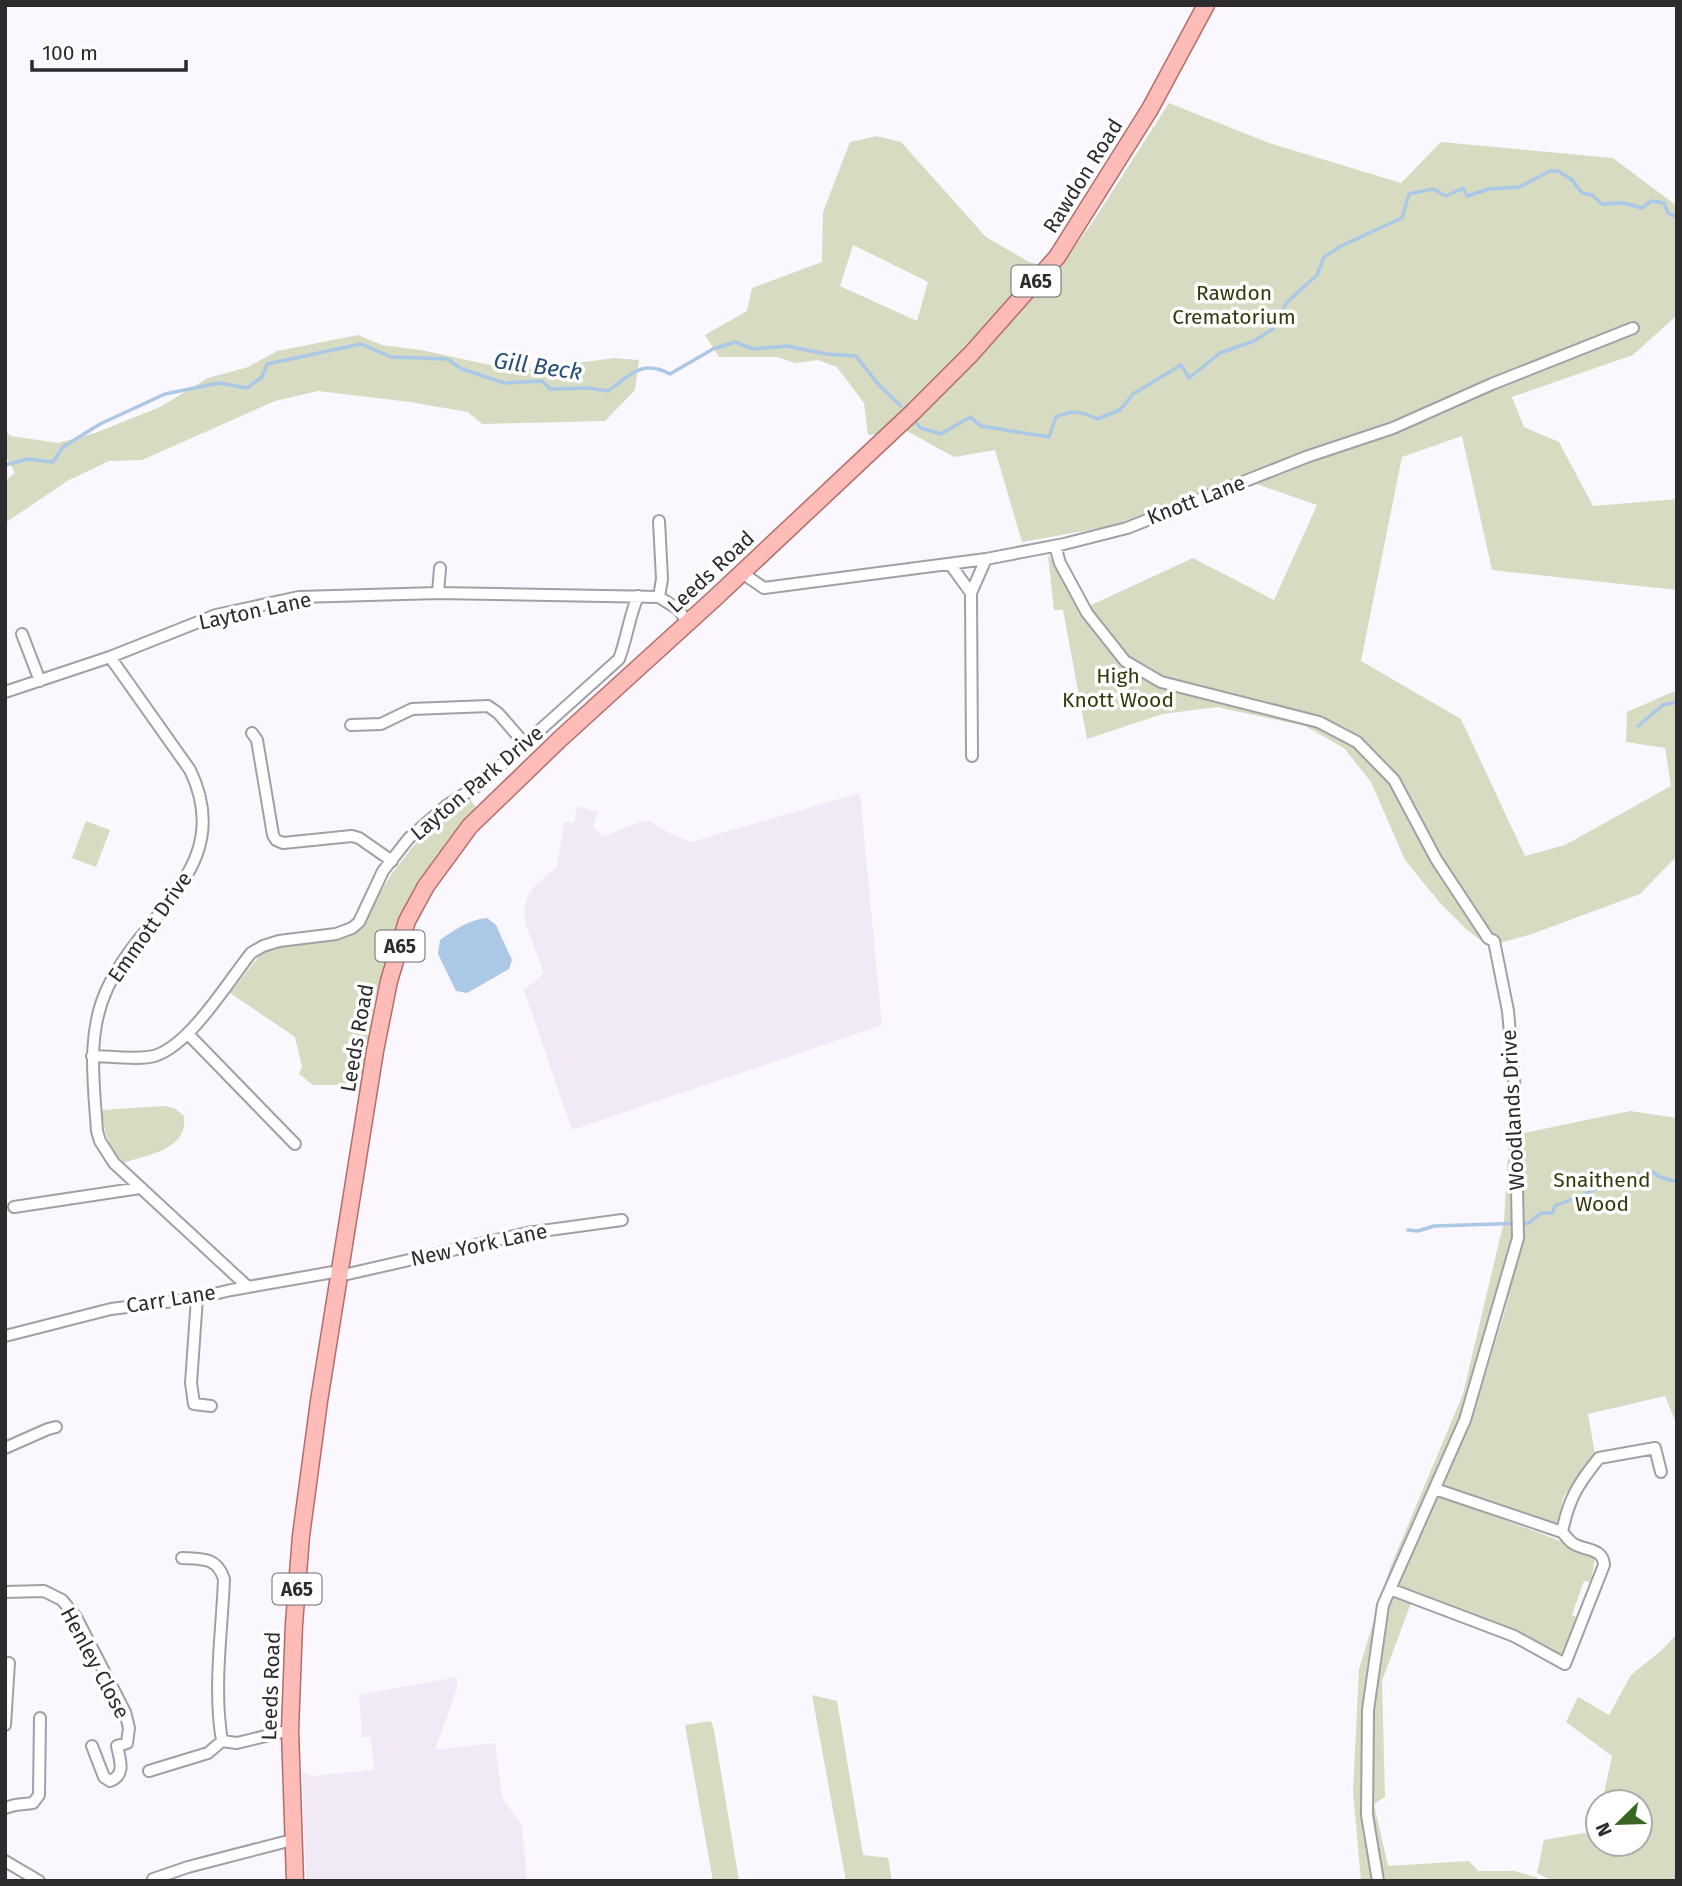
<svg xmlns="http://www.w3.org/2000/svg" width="1682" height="1886" viewBox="0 0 1682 1886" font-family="'Fira Sans',sans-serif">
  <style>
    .built { fill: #f2e9f7 }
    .green { fill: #d6dbc2; fill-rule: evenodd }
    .water { fill: #abc8e7 }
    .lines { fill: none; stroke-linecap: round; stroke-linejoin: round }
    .stream { stroke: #abc8e7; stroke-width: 3.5 }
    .street-casing { stroke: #a39fa5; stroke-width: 14 }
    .primary-casing { stroke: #b36d69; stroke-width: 19 }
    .street { stroke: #fff; stroke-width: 10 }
    .primary { stroke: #fdbcb8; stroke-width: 16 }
    .labels { text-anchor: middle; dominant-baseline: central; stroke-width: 7; stroke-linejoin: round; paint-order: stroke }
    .shield { fill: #fff; stroke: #6c6b6d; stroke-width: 2 }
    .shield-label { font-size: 19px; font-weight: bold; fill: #2d2b2e }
    .street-label { font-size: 21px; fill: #2d2b2e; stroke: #fff }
    .park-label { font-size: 21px; fill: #343a0c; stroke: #fff }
    .water-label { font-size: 23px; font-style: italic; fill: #254f78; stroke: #fff }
  </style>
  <rect width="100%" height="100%" fill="#fbf7fe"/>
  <!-- built -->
  <path class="built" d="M 860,793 L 882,1025 L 572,1130 L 524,990 L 544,973 L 526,925 L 524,911 L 527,898 L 536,884 L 557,867 L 564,822 L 574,823 L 577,806 L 598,812 L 593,826 L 602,837 L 642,821 L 650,821 L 671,834 L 691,842 Z
    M 457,1677 L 457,1688 L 435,1750 L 495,1743 L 502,1797 L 522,1826 L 527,1881 L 306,1881 L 302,1771 L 312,1776 L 374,1770 L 371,1737 L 362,1737 L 359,1695 Z"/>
  <!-- green -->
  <path class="green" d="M 1169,103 L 1269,143 L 1401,183 L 1441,142 L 1613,158 L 1677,206 L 1677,315 L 1633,355 L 1512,397 L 1524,427 L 1559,442 L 1593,506 L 1677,499 L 1677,590 L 1492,570 L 1462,436 L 1402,457 L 1361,661 L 1461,719 L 1525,856 L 1565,845 L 1671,786 L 1665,748 L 1626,742 L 1627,712 L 1677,690 L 1677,856 L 1640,894 L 1532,934 L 1488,946 L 1466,929 L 1440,903 L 1405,860 L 1371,782 L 1344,748 L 1305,726 L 1217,707 L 1163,714 L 1087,739 L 1063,610 L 1054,610 L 1048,555 L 1087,607 L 1193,558 L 1274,600 L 1317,505 L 1239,478 L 1112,526 L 1022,542 L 995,450 L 954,457 L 907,431 L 868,435 L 864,403 L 837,367 L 818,360 L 796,363 L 777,357 L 719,357 L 705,335 L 747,311 L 752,288 L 822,262 L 823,212 L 850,142 L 877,136 L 901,142 L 986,237 L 1029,262 L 1059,269 L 1094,220 ZM 853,245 L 928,282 L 917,321 L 840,286 Z
    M 358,335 L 382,345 L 421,350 L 518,371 L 614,358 L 639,360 L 635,390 L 605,421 L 482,424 L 468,412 L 410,402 L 318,391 L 275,401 L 142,460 L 109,461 L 69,480 L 5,523 L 5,481 L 15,473 L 5,455 L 5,431 L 11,436 L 58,443 L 95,433 L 160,407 L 208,378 L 248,367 L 277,351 Z
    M 471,800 L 477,809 L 442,849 L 412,899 L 391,947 L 374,1002 L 359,1093 L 340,1085 L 313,1085 L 299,1074 L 302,1067 L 295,1037 L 230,993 L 261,954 L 275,946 L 342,938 L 357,932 L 391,875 L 414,845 L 440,822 Z
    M 86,821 L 110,830 L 96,867 L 72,858 Z
    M 164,1106 L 174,1108 L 184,1116 C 188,1150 149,1154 123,1163 C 109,1146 103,1132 102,1110 Z
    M 1630,1111 L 1677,1118 L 1677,1425 L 1665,1396 L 1588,1414 L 1595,1454 L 1564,1496 L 1556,1526 L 1443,1485 L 1439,1496 L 1553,1538 L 1595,1557 L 1591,1582 L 1584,1581 L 1572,1615 L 1579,1618 L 1565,1654 L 1558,1657 L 1414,1595 L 1382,1681 L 1385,1797 L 1374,1804 L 1388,1866 L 1469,1861 L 1478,1871 L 1515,1871 L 1538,1878 L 1538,1881 L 1361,1881 L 1353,1791 L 1359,1669 L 1390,1568 L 1463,1394 L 1504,1221 L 1509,1136 ZM 1510,1294 L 1472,1419 L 1447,1473 Z
    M 1677,1634 L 1677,1881 L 1553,1881 L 1537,1873 L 1544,1840 L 1584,1833 L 1595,1834 L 1598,1821 L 1598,1844 L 1640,1844 L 1640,1802 L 1602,1802 L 1612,1756 L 1566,1722 L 1578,1697 L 1609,1715 L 1631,1675 L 1662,1650 Z
    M 812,1695 L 837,1701 L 863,1855 L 888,1858 L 892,1881 L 846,1881 Z
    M 711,1721 L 714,1730 L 739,1881 L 713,1881 L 685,1725 Z"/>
  <!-- water -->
  <path class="water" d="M 487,918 L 496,925 L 512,960 L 509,969 L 467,993 L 456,991 L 438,954 L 440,940 C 455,929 469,920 487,918 Z"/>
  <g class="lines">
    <!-- stream -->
    <path class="stream" d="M 915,422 L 921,428 L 941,434 L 970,417 L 981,426 L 1049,437 L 1056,417 C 1071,410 1082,411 1097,419 L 1120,410 L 1133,394 L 1181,365 L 1189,378 L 1220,353 L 1254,341 L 1273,329 L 1286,303 L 1317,275 L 1324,257 L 1341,246 L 1402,218 L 1409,194 L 1433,189 L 1446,196 L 1463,188 L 1467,196 L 1489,189 L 1519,187 L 1550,171 L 1558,171 L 1572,180 L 1582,193 L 1592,195 L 1602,204 L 1623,203 L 1642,208 L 1651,201 L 1664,203 L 1668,213 L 1677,217
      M 5,465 L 28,459 L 53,462 L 63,447 L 100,424 L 165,394 L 219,383 L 247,388 L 262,377 L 267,364 L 361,344 L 391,357 L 447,359 L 462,369 L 504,383 L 542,381 L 550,389 L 588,388 L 608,391 C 630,375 642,359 670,374 L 713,349 L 735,342 L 753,349 L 787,346 L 826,354 L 856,356 L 879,385 L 901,406
      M 1638,726 L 1663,705 L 1677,702
      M 1408,1230 L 1418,1231 L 1434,1226 L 1529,1223 L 1541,1213 L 1553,1213 L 1555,1206 L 1596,1189 L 1609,1178 L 1633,1181 L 1637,1174 L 1644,1175 L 1651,1171 L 1660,1177 L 1677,1182"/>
    <defs>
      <path id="street" d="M 1055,546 L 1060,563 L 1087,613 L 1125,661 L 1161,682 L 1319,722 L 1357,742 L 1394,780 L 1436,859 L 1488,938 L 1494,941 L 1508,1011 L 1515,1091 L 1518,1238 L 1465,1420 L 1383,1605 L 1368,1710 L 1367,1815 L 1378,1881
        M 950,564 L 971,593
        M 742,573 L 764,588 L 986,559 L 1064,544 L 1127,528 L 1306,457 L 1393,428 L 1492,384 L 1633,328
        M 438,593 L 440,568
        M 659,597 L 662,579 L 659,521
        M 22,634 L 40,681
        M 110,657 L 190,770 C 237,867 143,911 107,989 C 86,1034 94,1084 97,1131 L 100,1141 L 114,1163 L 248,1287
        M 5,692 L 110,657 L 216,615 L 299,597 L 438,593 L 659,597 L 678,609 L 688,623
        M 351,725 L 381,724 L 412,709 L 488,706 L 498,713 L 525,744
        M 252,733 L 257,740 L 273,835 L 276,840 L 283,843 L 352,836 L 359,838 L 392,861
        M 972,756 L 971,593 L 986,559
        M 188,1034 L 295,1144
        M 92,1056 C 109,1056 142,1061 157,1055 C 191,1043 228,982 251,953 L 263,946 L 279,941 L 336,934 L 352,928 L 359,922 L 383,871 L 409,838 L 446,806 L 480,784 L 619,659 C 627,638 629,617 638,596
        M 14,1207 L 140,1188
        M 339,1276 L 527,1233 L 622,1220
        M 197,1298 L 191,1383 L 194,1404 L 211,1406
        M 5,1336 L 111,1309 L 197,1298 L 231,1290 L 339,1271
        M 5,1448 L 48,1429 L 56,1427
        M 1562,1532 C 1569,1498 1578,1484 1599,1458 L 1655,1448 L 1661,1472
        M 182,1558 C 202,1559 217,1557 224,1579 C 222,1632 213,1688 222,1741
        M 1390,1589 L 1514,1636 L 1565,1664 L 1604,1565 C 1603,1548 1586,1551 1574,1544 C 1570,1542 1566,1536 1562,1532 L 1435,1489
        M 5,1592 L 44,1591 L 62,1600 L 76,1617 L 125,1712 L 129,1728 L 127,1743 L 117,1746 C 120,1760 126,1775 110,1781 L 104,1777 L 92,1746
        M 5,1725 L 9,1663
        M 149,1771 L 208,1753 L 222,1741 L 237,1743 L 290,1730
        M 5,1808 L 15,1805 L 33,1803 L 39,1795 L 40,1718
        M 5,1861 L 39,1881
        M 153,1879 L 188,1867 L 292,1840"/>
      <path id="primary" d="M 295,1881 L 290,1730 L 294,1624 L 301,1536 L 319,1401 L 375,1051 L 389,981 L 407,921 L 426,886 L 470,826 L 560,739 L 715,598 L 913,412 L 971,354 L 1057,257 L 1150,109 L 1206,5"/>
    </defs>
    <!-- street casing -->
    <use href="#street" class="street-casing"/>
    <!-- primary casing -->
    <use href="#primary" class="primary-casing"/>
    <!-- street -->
    <use href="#street" class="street"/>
    <!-- primary -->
    <use href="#primary" class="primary"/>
  </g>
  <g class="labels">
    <!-- shield labels -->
    <g class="shield">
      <rect x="1011.5" y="265.5" width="49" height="31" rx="5"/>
      <rect x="375.5" y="930.5" width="49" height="31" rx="5"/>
      <rect x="272.5" y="1573.5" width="49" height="31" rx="5"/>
    </g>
    <g class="shield-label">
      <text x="1036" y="281">A65</text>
      <text x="400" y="946">A65</text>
      <text x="297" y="1589">A65</text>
    </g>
    <!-- street labels -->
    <g class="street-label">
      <text transform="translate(1083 176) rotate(-58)">Rawdon Road</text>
      <text transform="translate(1196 500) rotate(-21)">Knott Lane</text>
      <text transform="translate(711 572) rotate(-43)">Leeds Road</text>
      <text transform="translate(255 611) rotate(-12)">Layton Lane</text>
      <text transform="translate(477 783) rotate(-40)">Layton Park Drive</text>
      <text transform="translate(150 927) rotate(-55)">Emmott Drive</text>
      <text transform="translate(357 1038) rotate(-80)">Leeds Road</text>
      <text transform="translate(1513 1110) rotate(-93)">Woodlands Drive</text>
      <text transform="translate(479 1245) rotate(-12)">New York Lane</text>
      <text transform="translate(171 1299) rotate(-9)">Carr Lane</text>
      <text transform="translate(95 1663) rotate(62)">Henley Close</text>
      <text transform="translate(271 1686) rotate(-88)">Leeds Road</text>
    </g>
    <!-- park labels -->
    <g class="park-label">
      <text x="1234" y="293">Rawdon<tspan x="1234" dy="24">Crematorium</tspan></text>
      <text x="1118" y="676">High<tspan x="1118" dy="24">Knott Wood</tspan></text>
      <text x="1602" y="1180">Snaithend<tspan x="1602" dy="24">Wood</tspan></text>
    </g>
    <!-- water labels -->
    <g class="water-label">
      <text transform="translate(538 366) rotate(8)">Gill Beck</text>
    </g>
  </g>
  <!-- border -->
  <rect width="1682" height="1886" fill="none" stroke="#2d2b2e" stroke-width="14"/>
  <!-- north arrow -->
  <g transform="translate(1619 1823) rotate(247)"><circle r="33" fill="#ffffff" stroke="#abaaab" stroke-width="2"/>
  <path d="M0-5L12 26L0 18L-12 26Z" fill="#3a6624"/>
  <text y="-10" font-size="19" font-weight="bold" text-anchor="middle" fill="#2d2b2e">N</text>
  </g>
  <!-- scale -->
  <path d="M32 60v10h154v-10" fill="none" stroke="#2d2b2e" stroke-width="3.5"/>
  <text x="42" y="60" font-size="21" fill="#2d2b2e" stroke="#ffffff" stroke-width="5" paint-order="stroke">100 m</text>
</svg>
